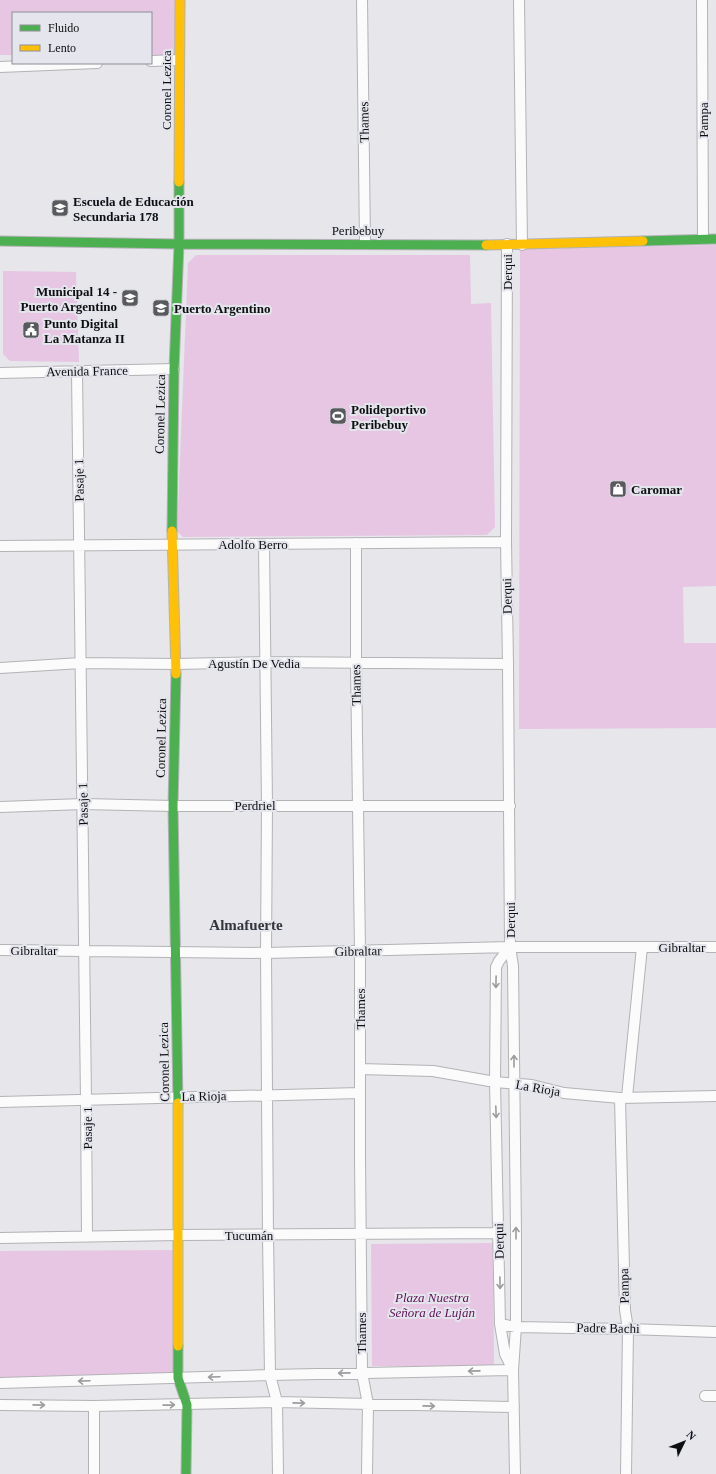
<svg xmlns="http://www.w3.org/2000/svg" width="716" height="1474" viewBox="0 0 716 1474" font-family="Georgia,serif">
  <style>
    .green { fill: #e7c6e3 }
    .lines { fill: none; stroke-linecap: round; stroke-linejoin: round }
    .street-casing { stroke: #b3b3b6; stroke-width: 12 }
    .fast-casing { stroke: #b3b3b6; stroke-width: 11 }
    .slow-casing { stroke: #b3b3b6; stroke-width: 11 }
    .street { stroke: #fbfbfc; stroke-width: 10 }
    .fast { stroke: #4caf50; stroke-width: 9 }
    .slow { stroke: #ffc107; stroke-width: 9 }
    .oneway { stroke: #9c9c9e }
    .labels { text-anchor: middle; dominant-baseline: central; stroke-width: 4; stroke-linejoin: round; paint-order: stroke }
    .street-label { font-size: 13px; fill: #0d0e10; stroke: #e4e5ed }
    .poi-label { font-size: 13px; font-weight: bold; fill: #0d0e10; stroke: #e4e5ed; text-anchor: start }
    .park-label { font-size: 13px; font-style: italic; fill: #5d1054; stroke: #e4e5ed }
    .quarter-label { font-size: 15px; font-weight: bold; fill: #34353b; stroke: #e4e5ed }
  </style>
  <rect width="100%" height="100%" fill="#e6e6eb"/>
  <!-- green -->
  <path class="green" d="M 0,0 L 175,0 L 175,56 L 151,56 L 151,13 L 13,13 L 13,55 L 0,55 Z
    M 716,245 L 716,586 L 683,587 L 684,643 L 716,643 L 716,728 L 519,729 L 520,249 Z
    M 196,255 L 470,255 L 471,304 L 491,303 L 495,527 L 487,535 L 183,537 L 177,531 L 188,263 Z
    M 3,271 L 76,272 L 79,362 L 10,361 L 3,354 Z
    M 493,1243 L 494,1366 L 372,1366 L 371,1244 Z
    M 174,1250 L 176,1376 L 0,1378 L 0,1251 Z"/>
  <g class="lines">
    <defs>
      <path id="street" d="M 362,0 L 365,243
        M 519,0 L 522,245
        M 702,0 L 703,239
        M 151,61 L 179,60
        M 0,67 L 97,63
        M 507,244 L 506,542 L 508,664 L 510,947 L 513,966 L 516,1234 L 516,1327 L 513,1370 L 515,1474
        M 77,371 L 86,1101 L 87,1237
        M 0,373 L 174,369
        M 356,543 L 356,663 L 360,951 L 360,1159 L 362,1373 L 368,1404 L 367,1474
        M 264,544 L 267,805 L 266,953 L 268,1235 L 270,1375 L 277,1402 L 278,1474
        M 0,546 L 506,542
        M 0,668 L 81,663 L 176,664 L 266,662 L 508,664
        M 0,807 L 83,804 L 173,806 L 510,806
        M 510,947 L 499,961 L 496,967 L 495,1082 L 500,1324 L 505,1354 L 513,1370
        M 0,950 L 266,953 L 510,947 L 716,947
        M 360,1069 L 433,1071 L 495,1082 L 532,1085 L 564,1093 L 620,1098 L 716,1096
        M 627,1097 L 642,947
        M 620,1098 L 625,1310 L 628,1329 L 626,1474
        M 0,1102 L 360,1093
        M 0,1238 L 179,1235 L 499,1233
        M 500,1324 L 516,1327 L 628,1329 L 716,1332
        M 0,1383 L 270,1375 L 513,1370
        M 705,1396 L 716,1396
        M 0,1405 L 94,1406 L 277,1402 L 514,1407
        M 94,1474 L 94,1406"/>
      <path id="fast" d="M 0,241 L 179,244 L 486,245
        M 643,241 L 716,239
        M 172,531 L 174,369 L 179,244 L 179,182
        M 176,674 L 173,806 L 178,1103
        M 178,1346 L 178,1378 L 187,1405 L 186,1474"/>
      <path id="slow" d="M 179,182 L 180,0
        M 486,245 L 643,241
        M 172,531 L 176,674
        M 178,1103 L 178,1346"/>
    </defs>
    <!-- street casing -->
    <use href="#street" class="street-casing"/>
    <!-- fast casing -->
    <use href="#fast" class="fast-casing"/>
    <!-- slow casing -->
    <use href="#slow" class="slow-casing"/>
    <!-- street -->
    <use href="#street" class="street"/>
    <!-- fast -->
    <use href="#fast" class="fast"/>
    <!-- slow -->
    <use href="#slow" class="slow"/>
  </g>
  <!-- one-way arrows -->
  <defs><path id="oneway-shaft" d="M-6 0H5M1.5-3L5.5 0L1.5 3" fill="none" stroke-width="1.6" stroke-linecap="round" stroke-linejoin="round"/></defs>
  <g class="oneway">
    <use href="#oneway-shaft" transform="translate(496 982) rotate(91)"/>
    <use href="#oneway-shaft" transform="translate(514 1061) rotate(-90)"/>
    <use href="#oneway-shaft" transform="translate(496 1112) rotate(88)"/>
    <use href="#oneway-shaft" transform="translate(516 1233) rotate(-90)"/>
    <use href="#oneway-shaft" transform="translate(500 1283) rotate(89)"/>
    <use href="#oneway-shaft" transform="translate(474 1371) rotate(179)"/>
    <use href="#oneway-shaft" transform="translate(344 1373) rotate(179)"/>
    <use href="#oneway-shaft" transform="translate(214 1377) rotate(178)"/>
    <use href="#oneway-shaft" transform="translate(84 1381) rotate(178)"/>
    <use href="#oneway-shaft" transform="translate(299 1403) rotate(1)"/>
    <use href="#oneway-shaft" transform="translate(39 1405) rotate(1)"/>
    <use href="#oneway-shaft" transform="translate(169 1405) rotate(-1)"/>
    <use href="#oneway-shaft" transform="translate(429 1406) rotate(1)"/>
  </g>
  <!-- icons -->
  <defs>
    <symbol id="school-square" viewBox="-11 -11 22 22"><rect x="-9" y="-9" width="18" height="18" rx="4" fill="#595a5d" stroke="#e4e5ed"/><path d="M0-5L7-2L0 1L-7-2ZM-4 1L0 2.5L4 1V4Q0 6-4 4Z" fill="#fff"/></symbol>
    <symbol id="civic-square" viewBox="-11 -11 22 22"><rect x="-9" y="-9" width="18" height="18" rx="4" fill="#595a5d" stroke="#e4e5ed"/><path d="M-.6-6.5H3V-4.5H.6V-3L4-1V1h2V6H-6V1h2V-1L-.6-3ZM-1.2 2.5V6h2.4V2.5Z" fill="#fff"/></symbol>
    <symbol id="stadium-square" viewBox="-11 -11 22 22"><rect x="-9" y="-9" width="18" height="18" rx="4" fill="#595a5d" stroke="#e4e5ed"/><path d="M0-5a6.5 5 0 1 0 0 10a6.5 5 0 1 0 0-10ZM-3.5-1.8h7v3.6h-7Z" fill="#fff"/></symbol>
    <symbol id="shop-square" viewBox="-11 -11 22 22"><rect x="-9" y="-9" width="18" height="18" rx="4" fill="#595a5d" stroke="#e4e5ed"/><path d="M-5-2.5h2.3a2.7 3.5 0 0 1 5.4 0H5L5.5 6h-11ZM-1.5-2.5h3a1.5 2.3 0 0 0-3 0Z" fill="#fff"/></symbol>
  </defs>
  <g fill-rule="evenodd">
    <use href="#school-square" x="50" y="198" width="20" height="20"/>
    <use href="#school-square" x="120" y="288" width="20" height="20"/>
    <use href="#school-square" x="151" y="298" width="20" height="20"/>
    <use href="#civic-square" x="21" y="320" width="20" height="20"/>
    <use href="#stadium-square" x="328" y="406" width="20" height="20"/>
    <use href="#shop-square" x="608" y="479" width="20" height="20"/>
  </g>
  <g class="labels">
    <!-- street labels -->
    <g class="street-label">
      <text transform="translate(166 90) rotate(-90)">Coronel Lezica</text>
      <text transform="translate(703 120) rotate(-90)">Pampa</text>
      <text transform="translate(364 122) rotate(-91)">Thames</text>
      <text x="358" y="230">Peribebuy</text>
      <text transform="translate(507 272) rotate(-90)">Derqui</text>
      <text transform="translate(87 371) rotate(-1)">Avenida France</text>
      <text transform="translate(160 414) rotate(-89)">Coronel Lezica</text>
      <text transform="translate(79 480) rotate(-91)">Pasaje 1</text>
      <text x="253" y="544">Adolfo Berro</text>
      <text transform="translate(507 596) rotate(-91)">Derqui</text>
      <text x="254" y="663">Agustín De Vedia</text>
      <text transform="translate(356 685) rotate(-91)">Thames</text>
      <text transform="translate(161 738) rotate(-89)">Coronel Lezica</text>
      <text transform="translate(83 804) rotate(-91)">Pasaje 1</text>
      <text x="255" y="805">Perdriel</text>
      <text transform="translate(510 920) rotate(-90)">Derqui</text>
      <text x="682" y="947">Gibraltar</text>
      <text x="34" y="950">Gibraltar</text>
      <text transform="translate(358 951) rotate(-1)">Gibraltar</text>
      <text transform="translate(360 1009) rotate(-90)">Thames</text>
      <text transform="translate(164 1062) rotate(-91)">Coronel Lezica</text>
      <text transform="translate(538 1088) rotate(10)">La Rioja</text>
      <text transform="translate(204 1096) rotate(-1)">La Rioja</text>
      <text transform="translate(87 1128) rotate(-90)">Pasaje 1</text>
      <text x="249" y="1235">Tucumán</text>
      <text transform="translate(499 1241) rotate(-91)">Derqui</text>
      <text transform="translate(624 1286) rotate(-91)">Pampa</text>
      <text transform="translate(608 1328) rotate(1)">Padre Bachi</text>
      <text transform="translate(361 1333) rotate(-90)">Thames</text>
    </g>
    <!-- poi labels -->
    <g class="poi-label">
      <text x="73" y="201">Escuela de Educación<tspan x="73" dy="15">Secundaria 178</tspan></text>
      <text x="117" y="291" text-anchor="end">Municipal 14 -<tspan x="117" dy="15">Puerto Argentino</tspan></text>
      <text x="174" y="308">Puerto Argentino</text>
      <text x="44" y="323">Punto Digital<tspan x="44" dy="15">La Matanza II</tspan></text>
      <text x="351" y="409">Polideportivo<tspan x="351" dy="15">Peribebuy</tspan></text>
      <text x="631" y="489">Caromar</text>
    </g>
    <!-- park labels -->
    <g class="park-label">
      <text x="432" y="1297">Plaza Nuestra<tspan x="432" dy="15">Señora de Luján</tspan></text>
    </g>
    <!-- quarter labels -->
    <g class="quarter-label">
      <text x="246" y="925">Almafuerte</text>
    </g>
  </g>
  <!-- legend -->
  <rect x="12" y="12" width="140" height="52" fill="#e4e5ed" stroke="#8e8f95"/>
  <rect x="20" y="25" width="20" height="6" fill="#4caf50" stroke="#8e8f95"/>
  <text x="48" y="32" font-size="12" fill="#0d0e10">Fluido</text>
  <rect x="20" y="45" width="20" height="6" fill="#ffc107" stroke="#8e8f95"/>
  <text x="48" y="52" font-size="12" fill="#0d0e10">Lento</text>
  <!-- north arrow -->
  <g transform="translate(684 1442) rotate(47)" stroke="#e4e5ed" stroke-width="3" paint-order="stroke">
  <path d="M0-3L7 15L0 10L-7 15Z" fill="#0d0e10"/>
  <text y="-6" font-size="11" font-weight="bold" text-anchor="middle" fill="#0d0e10">N</text>
  </g>
</svg>
